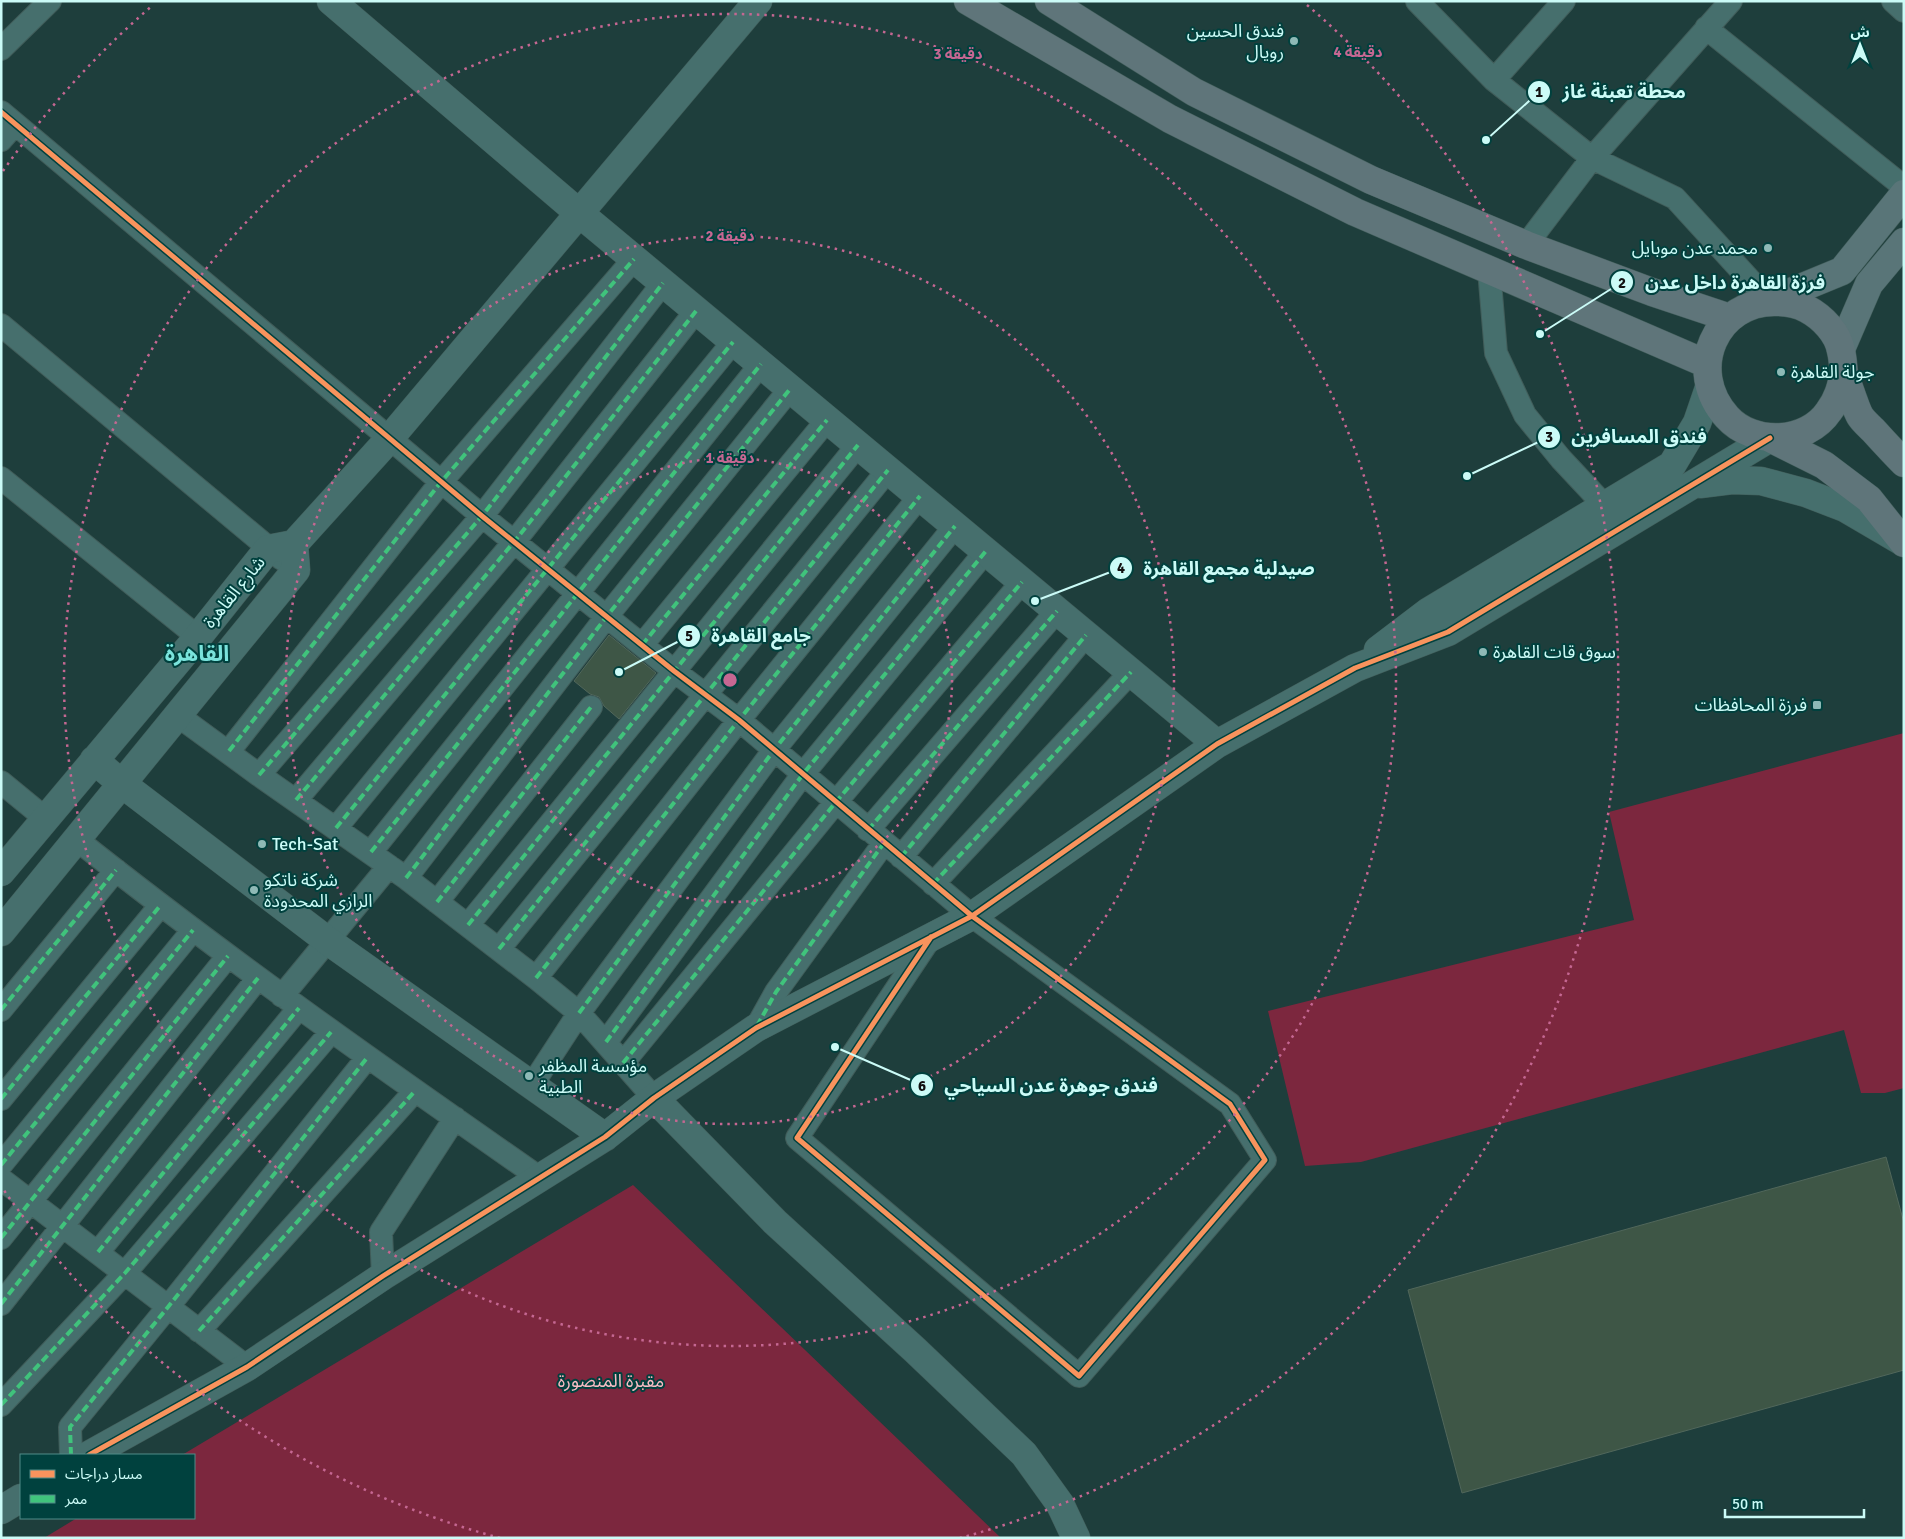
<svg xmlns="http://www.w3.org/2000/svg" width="1905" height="1539" viewBox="0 0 1905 1539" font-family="Signika,'Noto Sans Arabic',sans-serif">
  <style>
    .green { fill: #7c273e }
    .building { fill: #3e5646; stroke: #51675b }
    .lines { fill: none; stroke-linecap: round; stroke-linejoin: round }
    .street-casing { stroke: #415d5a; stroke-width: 24 }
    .secondary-casing { stroke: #415d5a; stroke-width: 29 }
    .primary-casing { stroke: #415d5a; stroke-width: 29 }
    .highway-casing { stroke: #415d5a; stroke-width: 29 }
    .street { stroke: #466f6d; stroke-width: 22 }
    .secondary { stroke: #466f6d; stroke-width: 28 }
    .primary { stroke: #597578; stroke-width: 28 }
    .highway { stroke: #5f757a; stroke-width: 28 }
    .quiet { stroke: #40c37c; stroke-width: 4; stroke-dasharray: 8 4; stroke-linecap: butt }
    .cycleway-casing { stroke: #00413e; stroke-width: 8 }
    .cycleway { stroke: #f8935d; stroke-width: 5 }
    .ring { fill: none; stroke: #c56792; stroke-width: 2.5; stroke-dasharray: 2.5 5 }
    .poi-dot { fill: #8eb9b6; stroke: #00413e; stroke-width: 2 }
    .labels { text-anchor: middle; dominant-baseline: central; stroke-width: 4; stroke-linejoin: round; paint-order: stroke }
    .poi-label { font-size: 18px; fill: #cbfbf7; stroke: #00413e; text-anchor: start }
    .street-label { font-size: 18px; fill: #cbfbf7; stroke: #00413e }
    .park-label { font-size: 18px; fill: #f9bcc4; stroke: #00413e }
    .district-label { font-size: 22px; font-weight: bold; fill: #7ae3dc; stroke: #00413e }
    .centre { fill: #c56792; stroke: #00413e; stroke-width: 2.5 }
    .ring-label { font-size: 15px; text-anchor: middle; font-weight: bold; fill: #c56792; stroke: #00413e; stroke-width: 4; stroke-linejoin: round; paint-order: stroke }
    .leader { fill: none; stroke: #cbfbf7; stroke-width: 2 }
    .callout-dot { fill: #cbfbf7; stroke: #00413e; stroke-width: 2 }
    .mark-label { font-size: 15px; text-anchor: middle; font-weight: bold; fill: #111 }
    .callout-label { font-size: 19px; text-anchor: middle; font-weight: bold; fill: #cbfbf7; stroke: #00413e; stroke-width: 4; stroke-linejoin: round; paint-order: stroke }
  </style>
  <rect width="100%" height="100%" fill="#1e3e3c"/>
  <!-- green -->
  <path class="green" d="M 1904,733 L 1904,1088 L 1885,1093 L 1861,1093 L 1844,1030 L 1361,1162 L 1305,1166 L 1268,1011 L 1634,920 L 1609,812 Z
    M 633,1185 L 1001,1538 L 44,1538 L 77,1518 L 194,1518 L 194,1455 L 182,1455 Z"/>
  <!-- building -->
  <path class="building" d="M 609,635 L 656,673 L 619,719 L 604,706 L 599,697 L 590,694 L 574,681 Z
    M 1886,1157 L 1904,1223 L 1904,1370 L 1462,1493 L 1408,1290 Z"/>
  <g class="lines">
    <defs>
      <path id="street" d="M 1417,1 L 1494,80 L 1592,158 L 1675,198 L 1769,301
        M 1893,1 L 1904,11
        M 1706,28 L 1904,187
        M 1,49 L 50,1
        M 1494,80 L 1564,1
        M 1,112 L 482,516 L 674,671 L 739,720 L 972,916 L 1230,1104 L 1265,1160 L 1079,1376 L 797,1138 L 931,937
        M 1,140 L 15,124
        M 1526,245 L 1592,158 L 1731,1
        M 1489,270 L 1496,353 L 1525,415 L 1561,459 L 1605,506
        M 1,325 L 282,559
        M 1,478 L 198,637
        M 642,645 L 827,420
        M 177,715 L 259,775 L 406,878 L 536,978 L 579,1013 L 654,1098
        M 229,751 L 441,482 L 634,259
        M 259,775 L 482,516 L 663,283
        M 1,782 L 46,819
        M 296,800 L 514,542 L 696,311
        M 336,828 L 733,342
        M 868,830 L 1057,611
        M 76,839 C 226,958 382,1068 540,1178
        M 371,852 L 761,364
        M 901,857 L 1086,635
        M 406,878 L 607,616 L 790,389
        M 933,884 L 1131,672
        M 437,902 L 591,707
        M 468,925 L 858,445
        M 499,949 L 888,470
        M 536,978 L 739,720 L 920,496
        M 282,996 L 389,866
        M 1,1010 L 116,870
        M 756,1028 L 776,992 L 884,843
        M 606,1042 L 803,774 L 986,551
        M 623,1063 L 836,802 L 1022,582
        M 532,1085 L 579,1013 L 774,750 L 955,526
        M 1,1099 L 160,906
        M 1,1165 L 193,930
        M 1,1179 L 247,1367
        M 1,1238 L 228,956
        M 98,1252 L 299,1008
        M 383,1276 L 381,1232 L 455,1118
        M 1,1304 L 258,978
        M 199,1331 L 415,1091
        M 1,1405 L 125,1273 L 331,1032
        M 71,1455 L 70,1427 L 168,1307 L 367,1058"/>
      <path id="secondary" d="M 331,1 L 579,213 L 1217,744
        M 1700,484 L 1732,480 L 1761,481 L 1806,493 L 1845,508 L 1903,542
        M 294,544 L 390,438 L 758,1
        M 1378,650 L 1428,612 L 1672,465 L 1697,423 L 1709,388
        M 94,760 L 121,783 L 328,941 L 605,1137
        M 1,872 L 198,637 L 268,549 L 294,544
        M 1,932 L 296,570 L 294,544
        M 654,1098 L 775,1222 L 915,1350 L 1024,1454 L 1060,1504 L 1076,1538
        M 89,1455 L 247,1367 L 383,1276 L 605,1137 L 654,1098 L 756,1028 L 972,916 L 1217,744 L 1355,668 L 1448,632 L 1770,438
        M 1,1510 L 21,1498"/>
      <path id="primary" d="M 1769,301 L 1842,271 L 1904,194
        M 1841,349 L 1869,284 L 1904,242"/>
      <path id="highway" d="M 968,1 L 1170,119 L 1355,212 L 1707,364
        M 1049,1 L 1194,92 L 1371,180 L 1526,245 L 1652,292 L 1730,318
        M 1844,373 C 1841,387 1838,399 1829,411 C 1807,444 1753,446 1727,417 C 1685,371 1715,300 1777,302 C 1787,302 1798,304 1807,309 C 1822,317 1838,333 1841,351 C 1843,359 1843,366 1844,374 C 1847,382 1850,390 1853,399 C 1855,404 1857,411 1860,416 C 1863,421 1869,426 1873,430 C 1883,441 1893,452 1904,463
        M 1770,438 L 1824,465 L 1869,499 L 1904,543"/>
    </defs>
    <!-- street casing -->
    <use href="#street" class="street-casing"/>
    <!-- secondary casing -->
    <use href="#secondary" class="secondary-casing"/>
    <!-- primary casing -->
    <use href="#primary" class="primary-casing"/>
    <!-- highway casing -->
    <use href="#highway" class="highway-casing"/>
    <!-- street -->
    <use href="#street" class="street"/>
    <!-- secondary -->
    <use href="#secondary" class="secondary"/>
    <!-- primary -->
    <use href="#primary" class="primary"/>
    <!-- highway -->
    <use href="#highway" class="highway"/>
    <!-- quiet -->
    <path class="quiet" d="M 642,645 L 827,420
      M 229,751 L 441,482 L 634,259
      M 259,775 L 482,516 L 663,283
      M 296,800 L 514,542 L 696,311
      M 336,828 L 733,342
      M 868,830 L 1057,611
      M 371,852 L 761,364
      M 901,857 L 1086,635
      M 406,878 L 607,616 L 790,389
      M 933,884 L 1131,672
      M 437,902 L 591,707
      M 468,925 L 858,445
      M 499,949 L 888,470
      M 536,978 L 739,720 L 920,496
      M 1,1010 L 116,870
      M 579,1013 L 774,750 L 955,526
      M 757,1026 L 776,992 L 884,843
      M 606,1042 L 803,774 L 986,551
      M 623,1063 L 836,802 L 1022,582
      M 1,1099 L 160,906
      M 1,1165 L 193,930
      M 1,1238 L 228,956
      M 98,1252 L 299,1008
      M 1,1304 L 258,978
      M 199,1331 L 415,1091
      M 1,1405 L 125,1273 L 331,1032
      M 71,1455 L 70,1427 L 168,1307 L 367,1058"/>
    <defs>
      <path id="cycleway" d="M 1,112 L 482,516 L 674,671 L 739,720 L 972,916 L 1230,1104 L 1265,1160 L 1079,1376 L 797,1138 L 931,937
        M 89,1455 L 247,1367 L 383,1276 L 605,1137 L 654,1098 L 756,1028 L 972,916 L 1217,744 L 1355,668 L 1448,632 L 1770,438"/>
    </defs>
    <!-- cycleway casing -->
    <use href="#cycleway" class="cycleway-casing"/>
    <!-- cycleway -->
    <use href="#cycleway" class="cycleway"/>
  </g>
  <!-- distance rings -->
  <g class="ring">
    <circle cx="730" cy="680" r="222"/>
    <circle cx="730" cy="680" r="444"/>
    <circle cx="730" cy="680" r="666"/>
    <path d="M500 1538A888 888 0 0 1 3 1189M3 171A888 888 0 0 1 153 5M1307 5A888 888 0 0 1 960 1538"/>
  </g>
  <!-- markers -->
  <g class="poi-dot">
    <circle cx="1294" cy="41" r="5"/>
    <circle cx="1768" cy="248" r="5"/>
    <circle cx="1781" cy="372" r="5"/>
    <circle cx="1483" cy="652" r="5"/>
    <rect x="1812" y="700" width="10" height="10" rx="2.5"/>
    <circle cx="262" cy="844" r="5"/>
    <circle cx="254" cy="890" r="5"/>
    <circle cx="529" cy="1076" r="5"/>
  </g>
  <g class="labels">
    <!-- poi labels -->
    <g class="poi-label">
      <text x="1284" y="31" text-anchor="end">فندق الحسين<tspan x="1284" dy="21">رويال</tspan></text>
      <text x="1758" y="248" text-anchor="end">محمد عدن موبايل</text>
      <text x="1791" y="372">جولة القاهرة</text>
      <text x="1493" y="652">سوق قات القاهرة</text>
      <text x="1807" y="705" text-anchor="end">فرزة المحافظات</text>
      <text x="272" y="844">Tech-Sat</text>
      <text x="264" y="880">شركة ناتكو<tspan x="264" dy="21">الرازي المحدودة</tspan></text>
      <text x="539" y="1066">مؤسسة المظفر<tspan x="539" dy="21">الطبية</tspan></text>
    </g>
    <!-- street labels -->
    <g class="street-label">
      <text transform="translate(234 592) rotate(-51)">شارع القاهرة</text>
    </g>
    <!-- park labels -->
    <g class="park-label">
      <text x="611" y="1381">مقبرة المنصورة</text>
    </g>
    <!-- district labels -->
    <g class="district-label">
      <text x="197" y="653">القاهرة</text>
    </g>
  </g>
  <circle cx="730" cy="680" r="8" class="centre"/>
  <g class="ring-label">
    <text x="1358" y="57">4 دقيقة</text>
    <text x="958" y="59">3 دقيقة</text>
    <text x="730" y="241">2 دقيقة</text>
    <text x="730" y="463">1 دقيقة</text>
  </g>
  <!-- callouts -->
  <path class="leader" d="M1486 140L1539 92M1540 334L1622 282M1467 476L1549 437M1035 601L1121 568M619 672L689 636M835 1047L922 1085"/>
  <g class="callout-dot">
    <circle cx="1486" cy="140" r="5"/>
    <circle cx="1540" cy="334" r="5"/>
    <circle cx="1467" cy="476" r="5"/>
    <circle cx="1035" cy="601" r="5"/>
    <circle cx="619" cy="672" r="5"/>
    <circle cx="835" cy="1047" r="5"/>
    <circle cx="1539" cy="92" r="12"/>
    <circle cx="1622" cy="282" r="12"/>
    <circle cx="1549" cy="437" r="12"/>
    <circle cx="1121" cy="568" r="12"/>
    <circle cx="689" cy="636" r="12"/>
    <circle cx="922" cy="1085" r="12"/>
  </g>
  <g class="mark-label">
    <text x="1539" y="97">1</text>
    <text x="1622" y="288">2</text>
    <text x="1549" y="442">3</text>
    <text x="1121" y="573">4</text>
    <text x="689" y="641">5</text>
    <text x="922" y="1091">6</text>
  </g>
  <g class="callout-label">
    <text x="1624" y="98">محطة تعبئة غاز</text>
    <text x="1735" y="289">فرزة القاهرة داخل عدن</text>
    <text x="1639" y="443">فندق المسافرين</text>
    <text x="1229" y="575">صيدلية مجمع القاهرة</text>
    <text x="761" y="642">جامع القاهرة</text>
    <text x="1051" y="1092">فندق جوهرة عدن السياحي</text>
  </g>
  <!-- border -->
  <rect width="1905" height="1539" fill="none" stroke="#cbfbf7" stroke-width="5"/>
  <!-- legend -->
  <rect x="20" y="1454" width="175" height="65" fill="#00413e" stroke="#518b88"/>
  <rect x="30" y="1470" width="25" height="8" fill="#f8935d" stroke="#518b88"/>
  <text x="65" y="1479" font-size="15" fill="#cbfbf7">مسار دراجات</text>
  <rect x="30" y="1495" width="25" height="8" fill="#40c37c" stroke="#518b88"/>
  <text x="65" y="1504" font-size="15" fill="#cbfbf7">ممر</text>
  <!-- north arrow -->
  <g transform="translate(1860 45)" stroke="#00413e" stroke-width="4" paint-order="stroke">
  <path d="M0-4L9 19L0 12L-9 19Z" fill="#cbfbf7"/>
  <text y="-8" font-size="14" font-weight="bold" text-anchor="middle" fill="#cbfbf7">ش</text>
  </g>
  <!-- scale -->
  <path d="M1725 1509v8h139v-8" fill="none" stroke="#cbfbf7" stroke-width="2.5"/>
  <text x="1732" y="1509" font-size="15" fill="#cbfbf7" stroke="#00413e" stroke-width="4" paint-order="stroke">50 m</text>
</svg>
